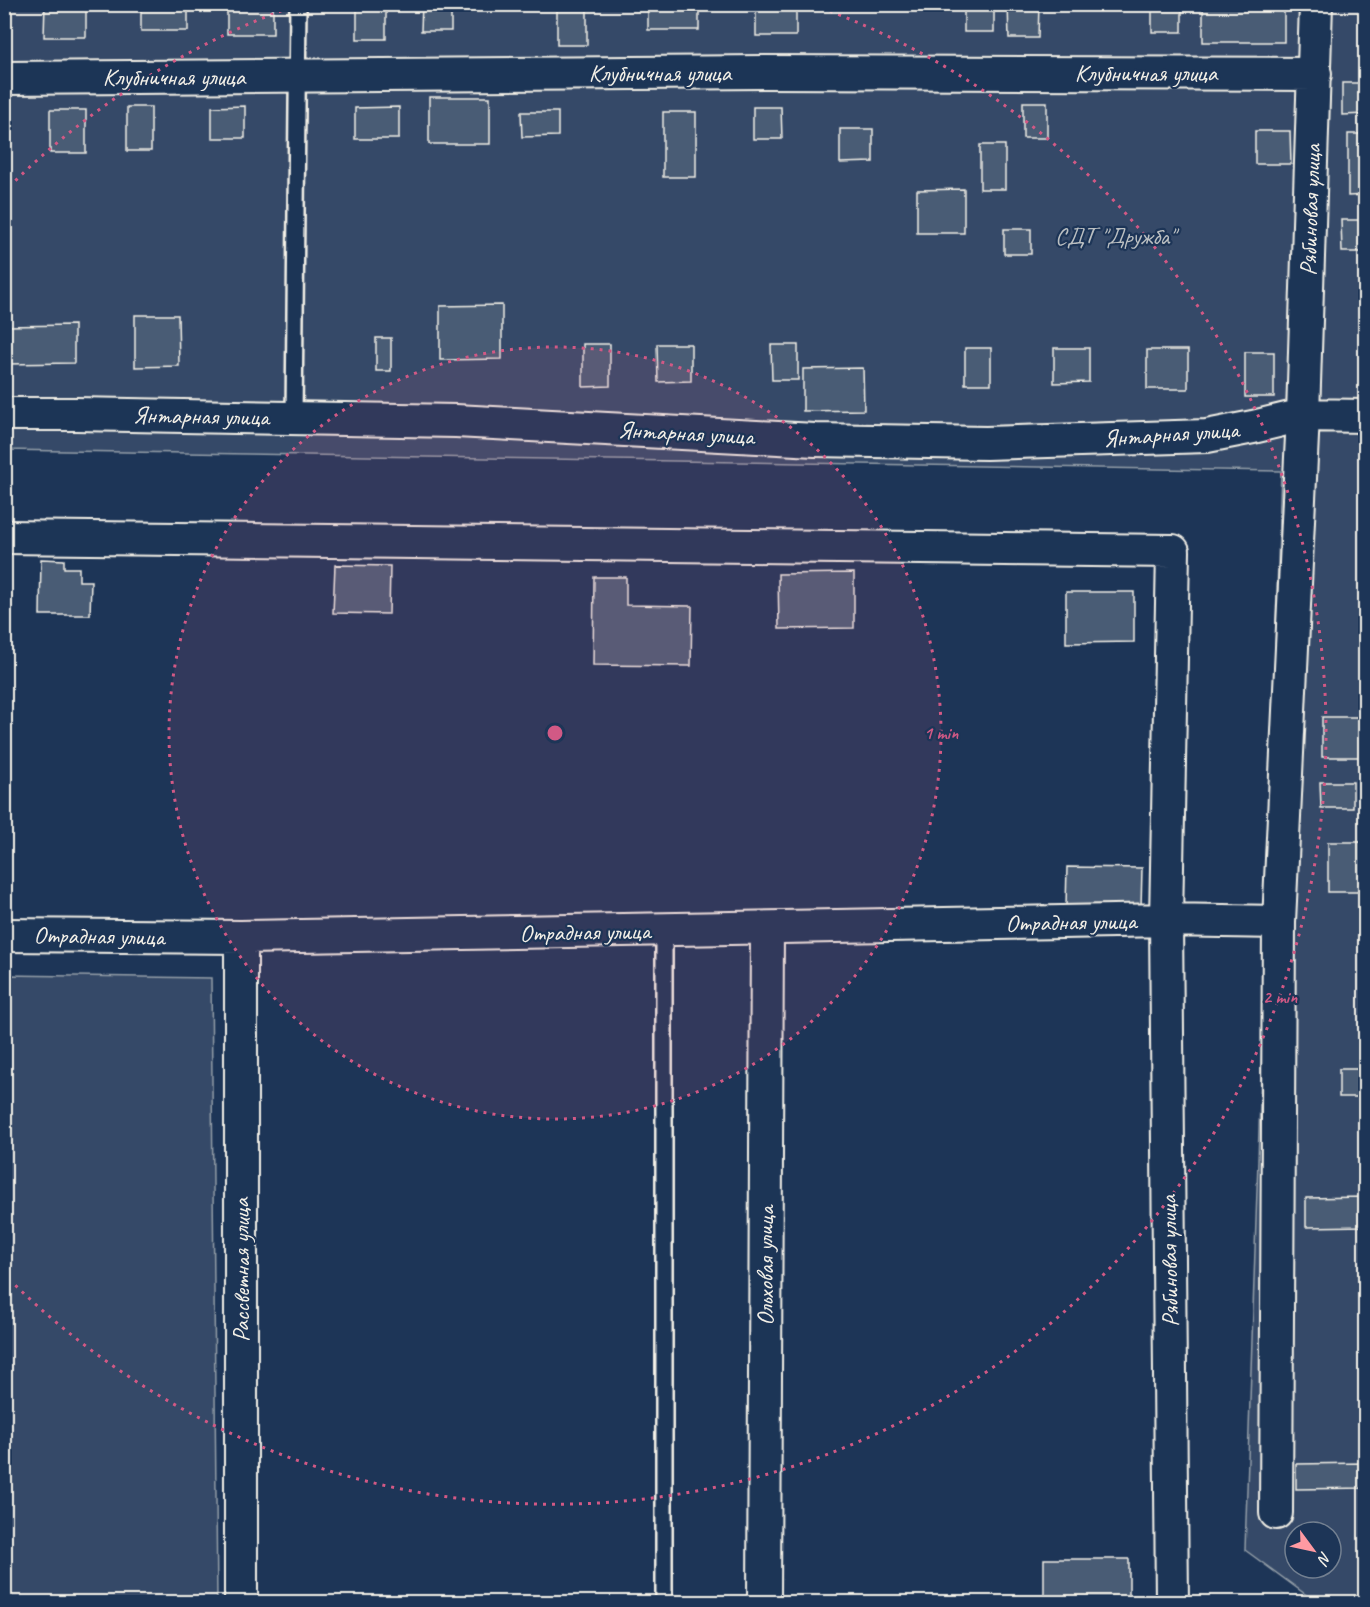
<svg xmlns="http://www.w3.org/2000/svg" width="1370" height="1607" viewBox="0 0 1370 1607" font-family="Caveat,sans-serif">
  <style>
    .green { fill: #354a67; stroke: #949ea8; stroke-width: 1.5; fill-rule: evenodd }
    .building { fill: #485b74; stroke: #f4f1e8; stroke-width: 1.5 }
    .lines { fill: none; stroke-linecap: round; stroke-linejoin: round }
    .service-casing { stroke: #f4f1e8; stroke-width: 20 }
    .minor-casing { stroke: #f4f1e8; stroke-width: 36 }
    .service { stroke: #1d3557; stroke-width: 15 }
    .minor { stroke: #1d3557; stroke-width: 32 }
    .ring { fill: none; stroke: #d15985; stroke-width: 3; stroke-dasharray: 3 6 }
    .labels { text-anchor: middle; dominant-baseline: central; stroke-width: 4.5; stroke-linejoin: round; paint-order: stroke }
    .street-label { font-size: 24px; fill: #f4f1e8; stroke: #1d3557 }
    .park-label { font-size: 24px; fill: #bbbfc1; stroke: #1d3557 }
    .centre { fill: #d15985; stroke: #1d3557; stroke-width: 3 }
    .ring-label { font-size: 18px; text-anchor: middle; font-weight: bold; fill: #d15985; stroke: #1d3557; stroke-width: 4.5; stroke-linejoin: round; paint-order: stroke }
  </style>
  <rect width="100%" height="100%" fill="#1d3557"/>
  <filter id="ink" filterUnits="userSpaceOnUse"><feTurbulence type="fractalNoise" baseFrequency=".0167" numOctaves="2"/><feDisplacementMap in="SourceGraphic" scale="12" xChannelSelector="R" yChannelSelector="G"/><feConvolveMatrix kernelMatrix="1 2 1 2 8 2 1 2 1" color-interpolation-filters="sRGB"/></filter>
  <g filter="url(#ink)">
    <!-- green -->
    <path class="green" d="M 5,5 L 1365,5 L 1365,1602 L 1316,1602 L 1245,1550 L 1281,471 L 5,450 ZM 1295,1532 L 1331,1532 L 1331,1568 L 1295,1568 Z
      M 5,975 L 211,978 L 217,1602 L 5,1602 Z"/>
    <!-- building -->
    <path class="building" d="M 45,4 L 86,4 L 86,37 L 44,37 Z
      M 141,4 L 188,4 L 188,31 L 141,31 Z
      M 227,4 L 273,4 L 273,34 L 227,34 Z
      M 357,4 L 386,4 L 386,39 L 357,39 Z
      M 422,4 L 451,4 L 451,31 L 421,31 Z
      M 648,4 L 699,4 L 699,30 L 648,30 Z
      M 756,4 L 796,4 L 796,36 L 756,36 Z
      M 964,4 L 994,4 L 994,32 L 964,32 Z
      M 1008,4 L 1039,4 L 1038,38 L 1009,38 Z
      M 1152,4 L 1182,4 L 1182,32 L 1152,32 Z
      M 1203,4 L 1284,4 L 1284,42 L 1203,42 Z
      M 557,10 L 587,10 L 587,45 L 557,45 Z
      M 1342,83 L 1366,83 L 1366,114 L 1342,115 Z
      M 429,97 L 490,97 L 490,144 L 429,144 Z
      M 1023,102 L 1047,102 L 1047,138 L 1023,138 Z
      M 245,106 L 245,138 L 212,138 L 212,107 Z
      M 127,107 L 151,107 L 151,151 L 127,151 Z
      M 399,107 L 399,139 L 355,139 L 355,108 Z
      M 753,107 L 781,107 L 782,139 L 753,139 Z
      M 50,110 L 86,110 L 86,153 L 50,153 Z
      M 521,112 L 558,112 L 558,136 L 522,137 Z
      M 663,112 L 696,112 L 696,177 L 663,177 Z
      M 840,129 L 873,129 L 873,162 L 840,163 Z
      M 1255,131 L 1290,131 L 1291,164 L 1255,164 Z
      M 1348,134 L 1366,134 L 1366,195 L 1348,196 Z
      M 980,145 L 1005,145 L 1005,189 L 980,189 Z
      M 964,189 L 964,233 L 917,233 L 917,190 Z
      M 1341,220 L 1366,220 L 1366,252 L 1342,252 Z
      M 1004,229 L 1031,229 L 1031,254 L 1004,254 Z
      M 502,305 L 502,359 L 440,360 L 440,306 Z
      M 135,315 L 178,315 L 179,366 L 135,367 Z
      M 74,325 L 74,363 L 6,364 L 5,326 Z
      M 376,338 L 391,338 L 391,371 L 376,371 Z
      M 583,344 L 610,344 L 610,386 L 583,387 Z
      M 657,344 L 691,344 L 691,381 L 658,382 Z
      M 771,345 L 798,345 L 798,380 L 772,380 Z
      M 965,348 L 991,348 L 991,384 L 965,384 Z
      M 1054,348 L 1089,348 L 1089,382 L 1054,383 Z
      M 1147,350 L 1188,350 L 1188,389 L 1147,389 Z
      M 1245,352 L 1274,352 L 1274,397 L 1245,397 Z
      M 863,368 L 864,410 L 803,411 L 803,369 Z
      M 41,559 L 64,560 L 64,568 L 79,568 L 79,581 L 91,581 L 90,615 L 40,615 Z
      M 335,565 L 390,566 L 389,614 L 333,613 Z
      M 854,573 L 854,628 L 779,629 L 778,574 Z
      M 594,577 L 626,577 L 626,605 L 692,606 L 691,666 L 593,665 Z
      M 1066,592 L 1134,592 L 1134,642 L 1066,643 Z
      M 1322,717 L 1366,717 L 1366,757 L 1322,757 Z
      M 1320,782 L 1353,782 L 1353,808 L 1321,808 Z
      M 1328,842 L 1366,842 L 1366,892 L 1328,892 Z
      M 1067,867 L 1142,868 L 1141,907 L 1066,906 Z
      M 1339,1069 L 1366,1069 L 1366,1097 L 1339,1097 Z
      M 1365,1197 L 1365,1226 L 1306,1227 L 1306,1198 Z
      M 1366,1463 L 1366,1488 L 1296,1489 L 1296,1464 Z
      M 1044,1559 L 1129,1559 L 1129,1602 L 1044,1602 Z"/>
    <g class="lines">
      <defs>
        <path id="service" d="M 294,418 L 298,4
          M 664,1602 L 664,930"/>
        <path id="minor" d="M 4,78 L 765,72 L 1315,74
          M 4,414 L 76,414 L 456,421 L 815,440 L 986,443 L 1207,436 L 1253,427 L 1303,415 L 1366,416
          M 4,537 L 1173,551 L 1166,920 L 1172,1602
          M 4,935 L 241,937 L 1166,920 L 1279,922
          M 1276,1513 L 1279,922 L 1303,415 L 1316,4
          M 241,1602 L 241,937
          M 764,1602 L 767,929"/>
      </defs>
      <!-- service casing -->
      <use href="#service" class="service-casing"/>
      <!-- minor casing -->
      <use href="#minor" class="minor-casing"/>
      <!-- service -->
      <use href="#service" class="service"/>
      <!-- minor -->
      <use href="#minor" class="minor"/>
    </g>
  </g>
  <!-- distance rings -->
  <circle cx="555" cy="733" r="386" fill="#d15985" fill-opacity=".12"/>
  <g class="ring">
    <circle cx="555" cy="733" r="386"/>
    <path d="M9 187A772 772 0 0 1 297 5M813 5A772 772 0 1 1 9 1279"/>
  </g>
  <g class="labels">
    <!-- street labels -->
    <g class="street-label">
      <text x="660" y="73">Клубничная улица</text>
      <text x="1146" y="73">Клубничная улица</text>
      <text x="174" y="77">Клубничная улица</text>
      <text transform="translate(1310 210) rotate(-88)">Рябиновая улица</text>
      <text transform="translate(201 416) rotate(1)">Янтарная улица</text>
      <text transform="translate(686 433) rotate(3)">Янтарная улица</text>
      <text transform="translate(1171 434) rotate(-4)">Янтарная улица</text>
      <text transform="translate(1071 922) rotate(-1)">Отрадная улица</text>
      <text transform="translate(585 932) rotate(-1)">Отрадная улица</text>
      <text transform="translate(99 936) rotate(1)">Отрадная улица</text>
      <text transform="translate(1169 1261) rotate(-91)">Рябиновая улица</text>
      <text transform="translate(765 1266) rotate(-90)">Ольховая улица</text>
      <text transform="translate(241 1270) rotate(-90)">Рассветная улица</text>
    </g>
    <!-- park labels -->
    <g class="park-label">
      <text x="1115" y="236">СДТ "Дружба"</text>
    </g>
  </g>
  <circle cx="555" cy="733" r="9" class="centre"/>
  <g class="ring-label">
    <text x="941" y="739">1 min</text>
    <text x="1280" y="1003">2 min</text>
  </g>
  <!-- margin -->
  <rect width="1370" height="1607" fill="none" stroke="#1d3557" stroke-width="24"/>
  <rect x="12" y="12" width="1346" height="1583" fill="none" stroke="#f4f1e8" stroke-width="2" filter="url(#ink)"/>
  <!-- north arrow -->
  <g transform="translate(1313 1550) rotate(123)"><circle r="28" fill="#1d3557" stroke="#738091" stroke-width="1.5"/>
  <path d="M0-4.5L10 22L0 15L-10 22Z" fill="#ff9aa2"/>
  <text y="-9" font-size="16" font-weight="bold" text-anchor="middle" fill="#f4f1e8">N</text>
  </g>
</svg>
